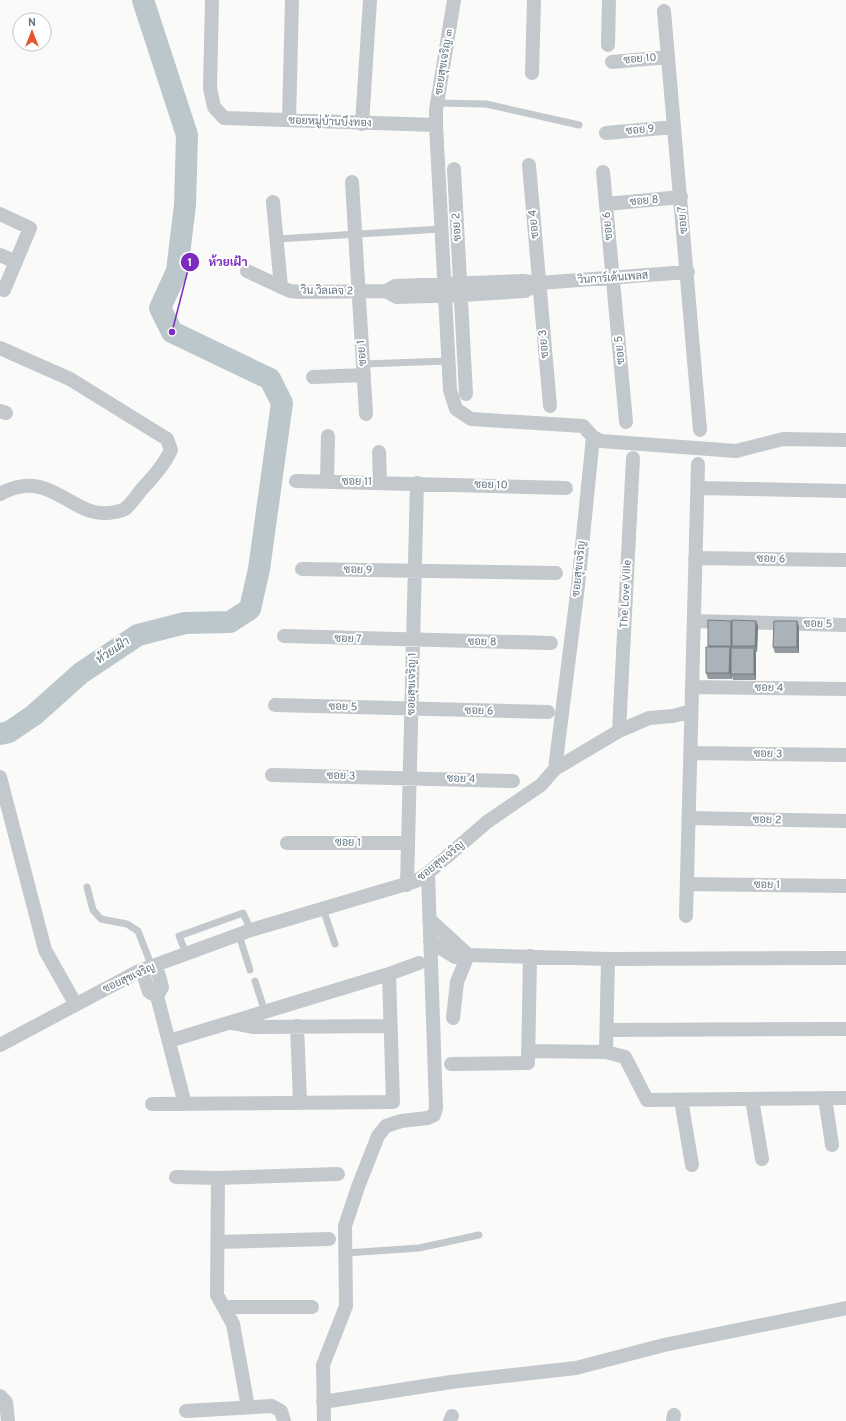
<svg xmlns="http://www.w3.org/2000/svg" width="846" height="1421" viewBox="0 0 846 1421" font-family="Overpass,Sarabun,sans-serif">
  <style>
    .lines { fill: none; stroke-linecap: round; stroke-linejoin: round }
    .river { stroke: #bbc7cb; stroke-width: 22 }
    .lane { stroke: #c3c8cc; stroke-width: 7 }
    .street { stroke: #c3c8cc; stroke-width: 14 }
    .wall { fill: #929a9f }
    .shaded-wall { fill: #777d82 }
    .building { fill: #aab3b9; stroke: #777d82 }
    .labels { text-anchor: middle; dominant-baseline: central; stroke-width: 4; stroke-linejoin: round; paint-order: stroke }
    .street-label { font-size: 11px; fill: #657683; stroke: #fff }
    .water-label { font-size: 12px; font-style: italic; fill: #60757c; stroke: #fff }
    .leader { fill: none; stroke: #7b2cbf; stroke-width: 1.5 }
    .callout-dot { fill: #7b2cbf; stroke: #fff; stroke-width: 1.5 }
    .mark-label { font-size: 12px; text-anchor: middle; font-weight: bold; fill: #fff }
    .callout-label { font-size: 12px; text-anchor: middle; font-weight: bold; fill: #7b2cbf; stroke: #fff; stroke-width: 4; stroke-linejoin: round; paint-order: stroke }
  </style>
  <rect width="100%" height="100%" fill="#fafaf8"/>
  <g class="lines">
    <!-- river -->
    <path class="river" d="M 0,734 L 9,732 L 34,715 L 81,673 L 138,635 L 185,623 L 230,622 L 250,609 L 259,569 L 282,403 L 270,379 L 172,332 L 160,308 L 177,271 L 185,205 L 187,135 L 143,0"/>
    <!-- lane -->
    <path class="lane" d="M 438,103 L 486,104 L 579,125
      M 277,239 L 441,229
      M 363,364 L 448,361
      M 87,887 L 93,910 L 101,919 L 127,924 L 138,931 L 152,967
      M 323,909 L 335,944
      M 239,935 L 250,970
      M 186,953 L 179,936 L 243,913 L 251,930
      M 255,981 L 265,1012
      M 346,1253 L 419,1248 L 479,1235"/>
    <!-- street -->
    <path class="street" d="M 212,0 L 210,88 L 214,107 L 224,118 L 436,125
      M 454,0 L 436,110 L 436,125 L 450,390 L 456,409 L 471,419 L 583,426 L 593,437 L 601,441 L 736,451 L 783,439 L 846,440
      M 664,11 L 700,430
      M 608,45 L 609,0
      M 612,62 L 668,57
      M 532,73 L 534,0
      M 289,120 L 292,0
      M 362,124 L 370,0
      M 606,133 L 674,127
      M 529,165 L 550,406
      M 454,169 L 466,394
      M 603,172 L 626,422
      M 352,182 L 366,414
      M 273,202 L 281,287
      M 606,204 L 681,197
      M 0,214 L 30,228 L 4,290
      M 0,255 L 16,262
      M 247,271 L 290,291 L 301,292 L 386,291 L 395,286 L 523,281 L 539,283 L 525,291 L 462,295 L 397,297 L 386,291
      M 539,283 L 688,272
      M 0,348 L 70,379 L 167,439 L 171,450 C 164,465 153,477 142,489 C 137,495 132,503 126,508 C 123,511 118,511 115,512 C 71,522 53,465 0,494
      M 313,377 L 364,375
      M 0,411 L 6,413
      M 379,452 L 380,482
      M 296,481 L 566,488
      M 327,481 L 328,436
      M 698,488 L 846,491
      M 695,558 L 846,560
      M 302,569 L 556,573
      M 694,621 L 846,625
      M 284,636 L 551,643
      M 692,687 L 846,689
      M 275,705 L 548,712
      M 619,731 L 633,458
      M 690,753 L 846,755
      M 555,769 L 619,731 L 649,718 L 673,716 L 691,711
      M 272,775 L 513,781
      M 0,777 L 45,950 L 76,1005
      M 689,818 L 846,821
      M 287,843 L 408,843
      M 687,884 L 846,886
      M 407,885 L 417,483
      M 686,916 L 698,464
      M 429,919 L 468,955
      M 430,941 L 455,957 L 468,955
      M 156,965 L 162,987 L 157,996 L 185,1104
      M 142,970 L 149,992 L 157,996
      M 453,1018 L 457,982 L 468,955 L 608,959 L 846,958
      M 233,1023 L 254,1027 L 390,1026
      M 297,1026 L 300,1102
      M 607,1030 L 846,1029
      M 169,1041 L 389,974 L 419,963
      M 0,1045 L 139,971 L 251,930 L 416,881 L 428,873 L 487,822 L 541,785 L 555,769 L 578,586 L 593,437
      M 528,1051 L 606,1052 L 625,1057 L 647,1100 L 846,1098
      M 606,1052 L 608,959
      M 451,1064 L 528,1063 L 530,956
      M 825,1098 L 832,1145
      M 752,1099 L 762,1159
      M 681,1100 L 692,1165
      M 152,1104 L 393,1102 L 389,974
      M 176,1177 L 218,1178 L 338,1174
      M 218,1178 L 217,1295 L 233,1324 L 248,1407
      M 218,1242 L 329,1239
      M 224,1308 L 232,1307 L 312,1307
      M 0,1396 L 6,1402 L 8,1421
      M 323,1402 L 451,1382 L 576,1368 L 664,1345 L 846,1308
      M 186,1411 L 272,1406 L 281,1411 L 284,1421
      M 324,1421 L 323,1365 L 346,1306 L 345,1226 L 358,1187 L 378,1136 L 386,1126 L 401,1121 L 428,1118 L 434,1115 L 436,1108 L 428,873
      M 450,1421 L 452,1416
      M 673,1421 L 674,1415"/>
  </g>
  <!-- wall -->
  <path class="wall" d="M 731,621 L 732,623 L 758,626 L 757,652 L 756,652 L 756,680 L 733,680 L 732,676 L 732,679 L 708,679 L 706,673 L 708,646 Z
    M 797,621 L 799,627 L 799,653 L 775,653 L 773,647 Z"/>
  <!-- shaded-wall -->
  <path class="shaded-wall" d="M 731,621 L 733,626 L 732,646 L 733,649 L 733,652 L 731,646 Z
    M 756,621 L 758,626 L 757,652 L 755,646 Z
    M 797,621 L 799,627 L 799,653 L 797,647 Z
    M 730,647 L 732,653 L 731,674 L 732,679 L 729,673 Z
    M 754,648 L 756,654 L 756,680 L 754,674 Z"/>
  <!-- building -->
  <path class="building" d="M 708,620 L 731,621 L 731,646 L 708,646 Z
    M 732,620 L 756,621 L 755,646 L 732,646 Z
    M 774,621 L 797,621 L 797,647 L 773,647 Z
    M 706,647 L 730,647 L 729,673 L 706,673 Z
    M 731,648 L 754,648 L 754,674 L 731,674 Z"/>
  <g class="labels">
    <!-- street labels -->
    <g class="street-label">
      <text transform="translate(640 59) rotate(-5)">ซอย 10</text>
      <text transform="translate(444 62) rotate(-81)">ซอยสุขเจริญ ๓</text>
      <text transform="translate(330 122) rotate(2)">ซอยหมู่บ้านบึงทอง</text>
      <text transform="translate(640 130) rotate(-5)">ซอย 9</text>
      <text transform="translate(644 201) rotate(-5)">ซอย 8</text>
      <text transform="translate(683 220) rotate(-95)">ซอย 7</text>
      <text transform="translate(534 224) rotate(-95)">ซอย 4</text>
      <text transform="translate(608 226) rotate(-95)">ซอย 6</text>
      <text transform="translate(457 227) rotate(-93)">ซอย 2</text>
      <text transform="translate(613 278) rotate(-4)">วินการ์เด้นเพลส</text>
      <text transform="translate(327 291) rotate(1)">วิน วิลเลจ 2</text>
      <text transform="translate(544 344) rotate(-95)">ซอย 3</text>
      <text transform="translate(620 350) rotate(-95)">ซอย 5</text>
      <text transform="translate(362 353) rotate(-94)">ซอย 1</text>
      <text x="357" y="482">ซอย 11</text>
      <text transform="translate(491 485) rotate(2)">ซอย 10</text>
      <text transform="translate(771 559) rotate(1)">ซอย 6</text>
      <text transform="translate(579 569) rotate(-84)">ซอยสุขเจริญ</text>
      <text transform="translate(358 570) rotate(1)">ซอย 9</text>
      <text transform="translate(626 594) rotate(-87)">The Love Ville</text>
      <text transform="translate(818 624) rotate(1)">ซอย 5</text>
      <text transform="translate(348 639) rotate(2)">ซอย 7</text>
      <text transform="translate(482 642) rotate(1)">ซอย 8</text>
      <text transform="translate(412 684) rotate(-89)">ซอยสุขเจริญ 1</text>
      <text transform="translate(769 688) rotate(1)">ซอย 4</text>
      <text transform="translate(343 707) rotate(1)">ซอย 5</text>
      <text transform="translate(479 711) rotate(1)">ซอย 6</text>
      <text transform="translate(768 754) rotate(1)">ซอย 3</text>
      <text transform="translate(341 776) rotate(1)">ซอย 3</text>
      <text transform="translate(461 779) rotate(2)">ซอย 4</text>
      <text transform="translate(767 820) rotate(1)">ซอย 2</text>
      <text x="348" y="843">ซอย 1</text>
      <text transform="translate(441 861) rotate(-39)">ซอยสุขเจริญ</text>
      <text transform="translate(767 885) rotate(1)">ซอย 1</text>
      <text transform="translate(129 978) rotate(-25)">ซอยสุขเจริญ</text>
    </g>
    <!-- water labels -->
    <g class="water-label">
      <text transform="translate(113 651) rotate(-34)">ห้วยเฝ้า</text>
    </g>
  </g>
  <!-- callouts -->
  <path class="leader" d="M172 332L190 262"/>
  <g class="callout-dot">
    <circle cx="172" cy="332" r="4"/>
    <circle cx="190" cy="262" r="10"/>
  </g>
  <g class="mark-label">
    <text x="190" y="266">1</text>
  </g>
  <g class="callout-label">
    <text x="228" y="266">ห้วยเฝ้า</text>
  </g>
  <!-- north arrow -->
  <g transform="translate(32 32)"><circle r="19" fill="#ffffff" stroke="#c1c8cd"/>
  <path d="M0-3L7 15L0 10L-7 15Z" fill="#e4572e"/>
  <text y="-6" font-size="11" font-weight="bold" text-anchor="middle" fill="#657683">N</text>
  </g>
</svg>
